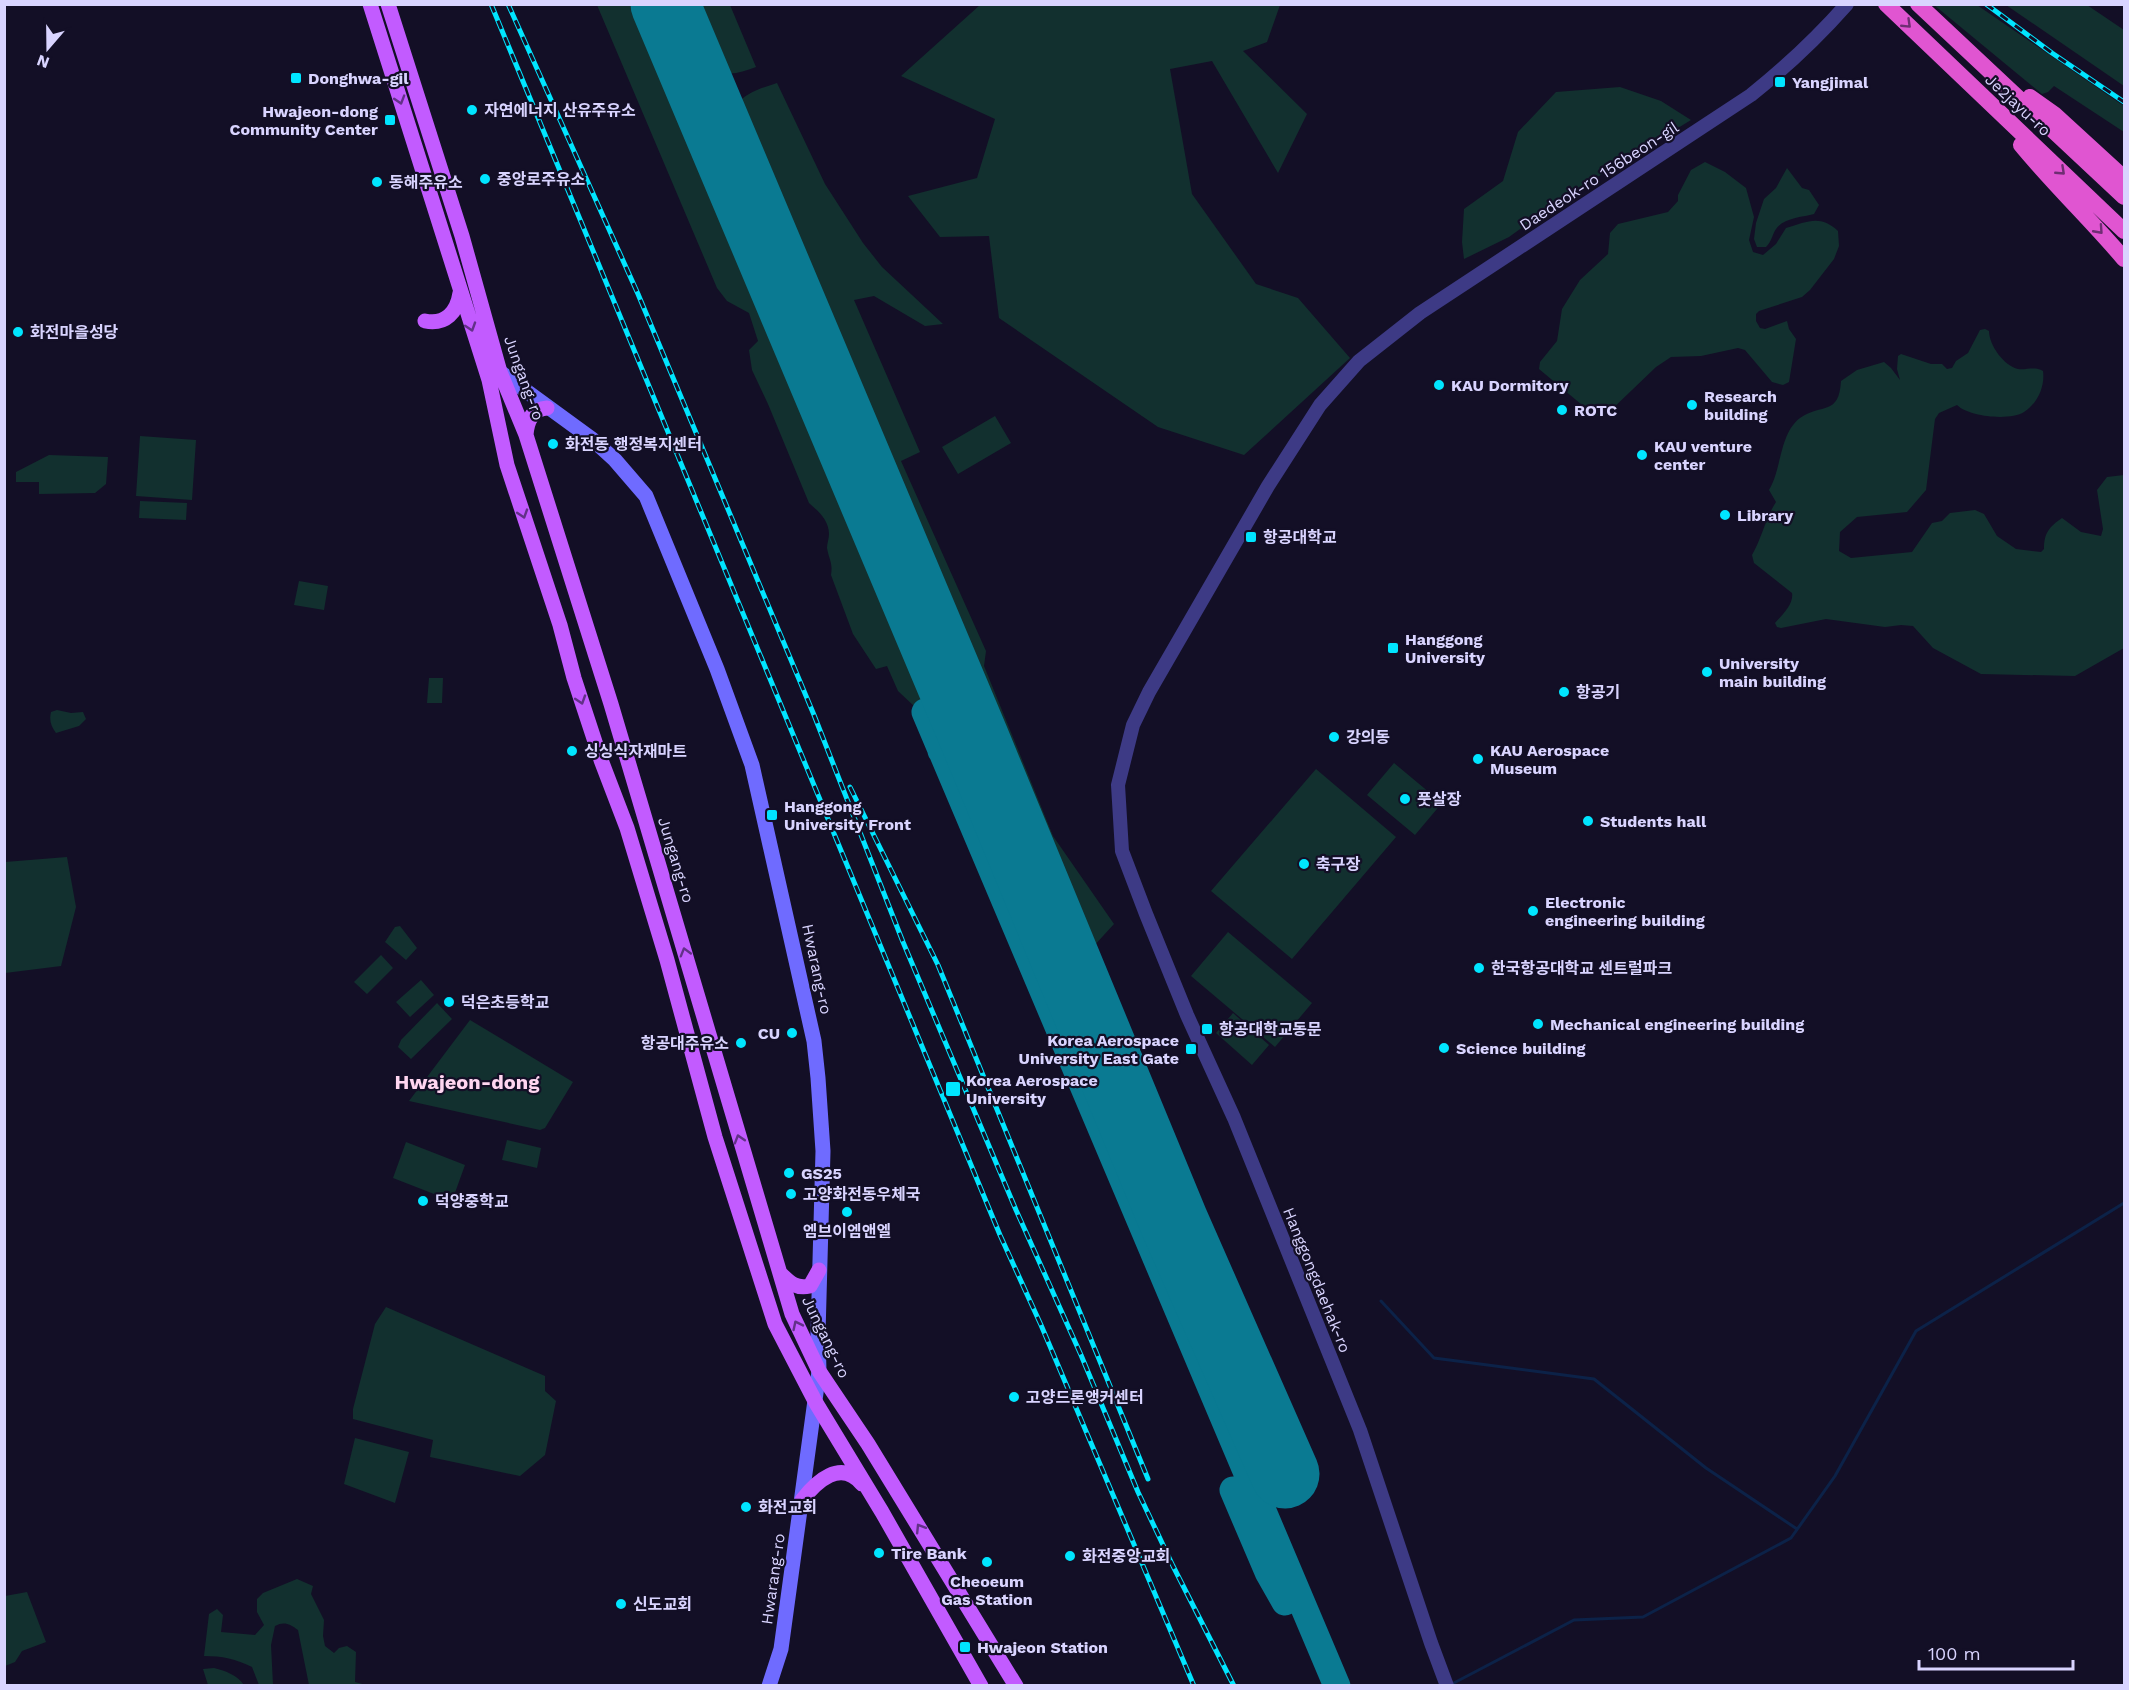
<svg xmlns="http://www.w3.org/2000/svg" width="2129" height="1690" viewBox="0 0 2129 1690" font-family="'Work Sans','Noto Sans KR',sans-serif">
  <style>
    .green { fill: #12302f }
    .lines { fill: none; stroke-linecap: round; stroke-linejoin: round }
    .stream { stroke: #0c2248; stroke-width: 3 }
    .taxiway { stroke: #0a7a92; stroke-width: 27 }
    .runway { stroke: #0a7a92; stroke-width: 69 }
    .tertiary { stroke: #3d3a85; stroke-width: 14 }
    .secondary { stroke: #6f6bff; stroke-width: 15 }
    .primary { stroke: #c25bff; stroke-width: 15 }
    .trunk { stroke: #e055d1; stroke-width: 16 }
    .rail-casing { stroke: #00e5ff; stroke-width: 5 }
    .rail { stroke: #130f26; stroke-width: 3; stroke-dasharray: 9; stroke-linecap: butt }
    .oneway { stroke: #6f2e73 }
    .oneway2 { stroke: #623188 }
    .poi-dot { fill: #00e5ff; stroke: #130f26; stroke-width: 2 }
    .labels { text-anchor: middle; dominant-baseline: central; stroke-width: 4.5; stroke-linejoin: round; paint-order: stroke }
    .poi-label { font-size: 16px; font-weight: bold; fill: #d9d4ff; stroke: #130f26; text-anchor: start }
    .street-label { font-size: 16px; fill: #d9d4ff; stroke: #130f26 }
    .quarter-label { font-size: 20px; font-weight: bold; fill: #ffd6f0; stroke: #130f26 }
  </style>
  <rect width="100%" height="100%" fill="#130f26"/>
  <!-- green -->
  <path class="green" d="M 597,5 L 651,5 L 950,714 L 936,717 L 930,703 L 915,707 L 898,691 L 887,666 L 876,669 L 853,634 L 831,575 C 833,562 829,560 827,548 C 827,543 829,539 829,534 C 829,520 818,511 809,503 L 768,404 L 752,370 L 749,350 L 758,341 L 749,313 L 727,301 L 717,288 Z
    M 684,5 L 730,5 L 756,67 C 737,74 722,79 707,62 Z
    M 980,5 L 1280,5 L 1267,42 L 1243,51 L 1307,114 L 1278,173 L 1212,61 L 1170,69 L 1192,194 L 1256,284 L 1298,298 L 1350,358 L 1244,455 L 1158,427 L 999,318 L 989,236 L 940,237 L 908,196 L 977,178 L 995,119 L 901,76 Z
    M 1934,5 L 1977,5 L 2124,106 L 2124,132 L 2054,86 L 2048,92 L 2042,94 Z
    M 2006,5 L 2087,5 L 2124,30 L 2124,86 Z
    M 777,83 L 825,184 L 863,243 L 882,267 L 943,324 L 925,326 L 874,296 L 854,300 L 920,452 L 901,461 L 986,651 L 984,666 L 1053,836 L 1114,924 L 1092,948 L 1080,952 L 734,125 C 729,97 756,90 777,83 Z
    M 1620,87 L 1661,101 L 1691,120 L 1563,198 L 1509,237 L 1464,259 L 1462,242 L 1464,209 L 1503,181 L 1518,132 L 1556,92 Z
    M 1705,162 L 1725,172 L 1746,188 L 1754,217 L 1749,240 L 1753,252 L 1763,255 L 1776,244 L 1786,228 C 1807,222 1820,214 1838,231 L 1839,246 L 1834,259 L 1810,290 L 1802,297 L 1759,311 L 1756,314 L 1756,321 L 1760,328 L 1765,329 L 1787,321 L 1789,329 L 1796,339 L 1789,382 L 1783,385 L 1772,382 L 1745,350 L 1738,348 L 1701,356 L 1671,357 L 1656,367 L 1608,413 L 1600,416 L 1594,415 L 1539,369 L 1540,362 L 1557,341 L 1562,309 L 1580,280 L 1608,254 L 1610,233 L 1618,224 L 1668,212 L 1678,201 L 1678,195 L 1691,170 Z
    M 1787,168 L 1802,188 L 1809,190 L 1819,205 L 1814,214 C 1803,217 1783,218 1776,229 C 1772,235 1772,241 1766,247 L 1757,247 L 1754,239 L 1756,223 L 1764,199 L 1776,188 Z
    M 1985,329 L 1989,331 C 1989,345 2004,366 2018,369 C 2027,370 2035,366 2043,371 C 2045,386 2038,403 2024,412 C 2010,421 1969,417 1957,405 L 1939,413 L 1935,419 L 1926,490 L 1907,512 L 1857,517 L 1840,532 L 1839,551 L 1851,558 L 1912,552 L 1932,523 L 1942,521 L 1950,513 L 1975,510 L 1984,514 L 1997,536 L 2016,549 L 2041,552 L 2044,549 C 2044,533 2049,527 2062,518 L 2081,532 L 2101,536 L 2103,529 L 2097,490 L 2107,477 L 2124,475 L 2124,648 L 2075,676 L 1981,674 L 1933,648 L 1913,626 L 1901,625 L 1885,627 L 1826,619 L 1781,628 L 1777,627 L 1775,623 C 1782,615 1794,604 1792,593 L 1754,563 L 1752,555 C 1762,538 1765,519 1776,502 L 1769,490 C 1782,469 1779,434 1800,418 C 1822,403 1839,416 1841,381 L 1857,370 L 1884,362 L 1891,368 L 1900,380 L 1897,369 L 1898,356 L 1901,354 L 1931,364 L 1942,364 L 1947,369 L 1952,368 L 1956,361 L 1968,353 L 1980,330 Z
    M 995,416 L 1011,443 L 958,474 L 942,447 Z
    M 140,436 L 196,440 L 192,500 L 136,496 Z
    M 49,455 L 108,457 L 106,484 L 95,493 L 39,494 L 39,482 L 16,482 L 16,472 Z
    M 140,501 L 187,503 L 186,520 L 139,518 Z
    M 299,581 L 328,586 L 324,610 L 294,605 Z
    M 429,678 L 443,678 L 442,703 L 427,703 Z
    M 57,710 L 71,713 L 83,712 L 86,719 L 79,726 L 56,733 C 51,726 49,721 51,712 Z
    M 1394,763 L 1442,803 L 1415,835 L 1367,795 Z
    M 1316,769 L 1396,837 L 1292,959 L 1211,891 Z
    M 67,857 L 76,907 L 61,966 L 5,973 L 5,862 Z
    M 400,926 L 417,948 L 406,960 L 385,942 L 395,927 Z
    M 1228,932 L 1312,1003 L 1275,1047 L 1191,976 Z
    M 381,955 L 393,968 L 367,994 L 354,982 Z
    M 421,980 L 434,995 L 410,1017 L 396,1002 Z
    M 437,1003 L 452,1019 L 411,1059 L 398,1047 L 401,1040 Z
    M 1233,1013 L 1269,1045 L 1252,1065 L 1216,1033 Z
    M 470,1020 L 573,1082 L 545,1128 L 540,1130 L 409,1101 Z
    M 507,1140 L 541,1148 L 537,1168 L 502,1160 Z
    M 406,1142 L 465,1165 L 452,1201 L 393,1178 Z
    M 386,1307 L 545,1376 L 545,1391 L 556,1401 L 545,1455 L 520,1476 L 430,1457 L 433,1440 L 353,1419 L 353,1409 L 375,1324 Z
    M 355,1438 L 409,1452 L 395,1503 L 344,1484 Z
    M 297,1579 L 313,1586 L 311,1594 L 324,1620 L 323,1636 L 325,1646 L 334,1653 L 339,1648 L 347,1646 L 356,1652 L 355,1682 L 366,1685 L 309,1685 L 298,1630 C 290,1624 284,1621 275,1626 L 271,1645 L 273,1685 L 259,1685 L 252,1667 C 236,1659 222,1656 204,1656 L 209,1614 L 217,1609 L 223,1615 L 221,1632 L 255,1635 L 264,1625 L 257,1612 L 257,1599 L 263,1593 Z
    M 27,1592 L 46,1642 L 22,1651 L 15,1662 L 5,1666 L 5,1596 Z
    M 214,1668 C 226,1671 237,1675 244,1685 L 208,1685 L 203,1669 Z"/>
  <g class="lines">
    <!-- stream -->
    <path class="stream" d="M 1381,1301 L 1434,1358 L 1594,1379 L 1706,1468 L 1797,1529
      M 1450,1685 L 1574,1620 L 1643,1617 L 1791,1538 L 1835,1476 L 1916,1331 L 2124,1203"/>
    <!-- taxiway -->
    <path class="taxiway" d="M 925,712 L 1337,1686
      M 941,751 L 946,736 L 960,723 L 961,710
      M 1049,1005 L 1078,991
      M 1233,1490 L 1268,1572 L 1285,1602"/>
    <!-- runway -->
    <path class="runway" d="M 665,4 L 975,740 L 1174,1222 L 1285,1474"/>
    <!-- tertiary -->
    <path class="tertiary" d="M 1447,1686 L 1431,1643 L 1360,1430 L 1234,1118 L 1187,1015 L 1146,914 L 1122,851 L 1118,785 L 1133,725 L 1149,692 L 1268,486 L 1320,405 L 1359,361 L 1420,313 L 1751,95 C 1786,67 1817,38 1847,4"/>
    <!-- secondary -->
    <path class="secondary" d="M 496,369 L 592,439 L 615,460 L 646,496 L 717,669 L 752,765 L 814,1041 L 818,1078 L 823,1151 L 818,1334 L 819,1371 L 781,1649 L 769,1686"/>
    <!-- primary -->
    <path class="primary" d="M 370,4 L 489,380 L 507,465 L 560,625 L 574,678 L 601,760 L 627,828 L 667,960 L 715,1137 L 775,1324 L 816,1403 L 882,1512 L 981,1686
      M 388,4 L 462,236 L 500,372 L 526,435 L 611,704 L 792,1314 L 819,1371 L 868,1444 L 1016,1686
      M 425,321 C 446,325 457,312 460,293
      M 526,435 C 527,421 532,409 547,408
      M 781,1274 C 790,1283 796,1289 810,1286 L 819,1270
      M 802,1500 C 816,1482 841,1458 862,1484"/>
    <!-- trunk -->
    <path class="trunk" d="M 1886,4 L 2124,231
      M 1918,4 L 2124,197
      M 2030,97 L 2054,114 L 2124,178
      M 2021,145 C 2054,185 2091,220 2124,259"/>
    <defs>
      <path id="rail" d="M 491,4 L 1000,1235 L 1041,1325 L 1194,1686
        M 508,4 L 638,294 L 814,715 L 903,942 L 1016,1210 L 1081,1355 L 1138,1492 L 1173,1566 L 1234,1686
        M 1986,4 L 2052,53 L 2124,102
        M 850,787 L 938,965 L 1148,1479"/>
    </defs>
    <!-- rail casing -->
    <use href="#rail" class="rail-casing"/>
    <!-- rail -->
    <use href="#rail" class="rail"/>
  </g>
  <!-- one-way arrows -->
  <defs><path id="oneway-chevron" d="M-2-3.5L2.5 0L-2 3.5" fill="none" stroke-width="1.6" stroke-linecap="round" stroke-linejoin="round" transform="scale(1.5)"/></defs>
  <g class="oneway">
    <use href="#oneway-chevron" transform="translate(1907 24) rotate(44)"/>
    <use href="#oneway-chevron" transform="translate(2061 171) rotate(43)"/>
    <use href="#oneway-chevron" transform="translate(2099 230) rotate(48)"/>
  </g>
  <g class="oneway2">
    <use href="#oneway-chevron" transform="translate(400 100) rotate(73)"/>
    <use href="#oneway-chevron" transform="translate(471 327) rotate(72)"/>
    <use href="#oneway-chevron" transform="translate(523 514) rotate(72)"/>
    <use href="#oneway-chevron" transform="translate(581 700) rotate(72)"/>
    <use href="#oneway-chevron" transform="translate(685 952) rotate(-106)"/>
    <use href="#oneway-chevron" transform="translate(739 1139) rotate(-107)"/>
    <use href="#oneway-chevron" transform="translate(797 1325) rotate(-116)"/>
    <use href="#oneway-chevron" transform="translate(920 1528) rotate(-122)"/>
  </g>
  <!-- markers -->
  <g class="poi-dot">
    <rect x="290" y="72" width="12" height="12" rx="3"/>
    <rect x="1774" y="76" width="12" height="12" rx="3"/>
    <circle cx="472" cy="110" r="6"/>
    <rect x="384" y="114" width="12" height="12" rx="3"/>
    <circle cx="485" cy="179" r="6"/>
    <circle cx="377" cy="182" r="6"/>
    <circle cx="18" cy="332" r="6"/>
    <circle cx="1439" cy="385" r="6"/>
    <circle cx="1692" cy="405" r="6"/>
    <circle cx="1562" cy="410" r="6"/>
    <circle cx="553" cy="444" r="6"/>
    <circle cx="1642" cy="455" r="6"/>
    <circle cx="1725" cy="515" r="6"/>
    <rect x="1245" y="531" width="12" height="12" rx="3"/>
    <rect x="1387" y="642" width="12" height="12" rx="3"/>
    <circle cx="1707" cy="672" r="6"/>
    <circle cx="1564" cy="692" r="6"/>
    <circle cx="1334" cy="737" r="6"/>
    <circle cx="572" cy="751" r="6"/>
    <circle cx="1478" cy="759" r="6"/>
    <circle cx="1405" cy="799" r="6"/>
    <rect x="766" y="809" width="12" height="12" rx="3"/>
    <circle cx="1588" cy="821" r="6"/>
    <circle cx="1304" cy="864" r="6"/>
    <circle cx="1533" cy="911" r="6"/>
    <circle cx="1479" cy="968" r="6"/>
    <circle cx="449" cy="1002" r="6"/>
    <circle cx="1538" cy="1024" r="6"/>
    <rect x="1201" y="1023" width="12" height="12" rx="3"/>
    <circle cx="792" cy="1033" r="6"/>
    <circle cx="741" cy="1043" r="6"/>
    <circle cx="1444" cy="1048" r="6"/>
    <rect x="1185" y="1043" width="12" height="12" rx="3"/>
    <rect x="945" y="1081" width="16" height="16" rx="3"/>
    <circle cx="789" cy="1173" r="6"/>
    <circle cx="791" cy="1194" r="6"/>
    <circle cx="423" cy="1201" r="6"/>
    <circle cx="847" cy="1212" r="6"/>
    <circle cx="1014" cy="1397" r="6"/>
    <circle cx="746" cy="1507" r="6"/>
    <circle cx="879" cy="1553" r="6"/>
    <circle cx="1070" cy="1556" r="6"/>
    <circle cx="987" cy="1562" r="6"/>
    <circle cx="621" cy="1604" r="6"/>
    <rect x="959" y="1641" width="12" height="12" rx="3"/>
  </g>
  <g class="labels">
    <!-- poi labels -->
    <g class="poi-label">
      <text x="308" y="78">Donghwa-gil</text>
      <text x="1792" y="82">Yangjimal</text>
      <text x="484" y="110">자연에너지 산유주유소</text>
      <text x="378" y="111" text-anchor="end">Hwajeon-dong<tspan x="378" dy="18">Community Center</tspan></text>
      <text x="497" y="179">중앙로주유소</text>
      <text x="389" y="182">동해주유소</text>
      <text x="30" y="332">화전마을성당</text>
      <text x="1451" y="385">KAU Dormitory</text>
      <text x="1704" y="396">Research<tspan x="1704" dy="18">building</tspan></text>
      <text x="1574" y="410">ROTC</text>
      <text x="565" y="444">화전동 행정복지센터</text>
      <text x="1654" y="446">KAU venture<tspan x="1654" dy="18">center</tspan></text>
      <text x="1737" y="515">Library</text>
      <text x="1263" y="537">항공대학교</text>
      <text x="1405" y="639">Hanggong<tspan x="1405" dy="18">University</tspan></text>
      <text x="1719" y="663">University<tspan x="1719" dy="18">main building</tspan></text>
      <text x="1576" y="692">항공기</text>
      <text x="1346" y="737">강의동</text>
      <text x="1490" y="750">KAU Aerospace<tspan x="1490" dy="18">Museum</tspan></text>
      <text x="584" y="751">싱싱식자재마트</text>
      <text x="1417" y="799">풋살장</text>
      <text x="784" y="806">Hanggong<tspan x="784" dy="18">University Front</tspan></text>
      <text x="1600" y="821">Students hall</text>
      <text x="1316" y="864">축구장</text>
      <text x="1545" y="902">Electronic<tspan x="1545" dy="18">engineering building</tspan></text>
      <text x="1491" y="968">한국항공대학교 센트럴파크</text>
      <text x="461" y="1002">덕은초등학교</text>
      <text x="1550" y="1024">Mechanical engineering building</text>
      <text x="1219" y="1029">항공대학교동문</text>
      <text x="780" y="1033" text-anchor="end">CU</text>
      <text x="1179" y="1040" text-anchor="end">Korea Aerospace<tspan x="1179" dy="18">University East Gate</tspan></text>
      <text x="729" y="1043" text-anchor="end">항공대주유소</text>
      <text x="1456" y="1048">Science building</text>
      <text x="966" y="1080">Korea Aerospace<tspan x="966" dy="18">University</tspan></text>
      <text x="801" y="1173">GS25</text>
      <text x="803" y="1194">고양화전동우체국</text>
      <text x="435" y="1201">덕양중학교</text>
      <text x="847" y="1231" text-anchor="middle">엠브이엠앤엘</text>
      <text x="1026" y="1397">고양드론앵커센터</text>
      <text x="758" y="1507">화전교회</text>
      <text x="891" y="1553">Tire Bank</text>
      <text x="1082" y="1556">화전중앙교회</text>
      <text x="987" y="1581" text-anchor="middle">Cheoeum<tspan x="987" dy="18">Gas Station</tspan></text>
      <text x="633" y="1604">신도교회</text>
      <text x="977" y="1647">Hwajeon Station</text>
    </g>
    <!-- street labels -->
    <g class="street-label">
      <text transform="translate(2018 105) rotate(43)">Je2jayu-ro</text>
      <text transform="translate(1599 176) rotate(-33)">Daedeok-ro 156beon-gil</text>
      <text transform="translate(524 378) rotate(70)">Jungang-ro</text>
      <text transform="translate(676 860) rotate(73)">Jungang-ro</text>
      <text transform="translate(817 969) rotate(78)">Hwarang-ro</text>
      <text transform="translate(1317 1280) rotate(68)">Hanggongdaehak-ro</text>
      <text transform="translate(826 1337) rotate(64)">Jungang-ro</text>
      <text transform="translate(773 1579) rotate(-82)">Hwarang-ro</text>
    </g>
    <!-- quarter labels -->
    <g class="quarter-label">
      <text x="467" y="1082">Hwajeon-dong</text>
    </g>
  </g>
  <!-- border -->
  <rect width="2129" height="1690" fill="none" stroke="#d9d4ff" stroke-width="12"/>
  <!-- north arrow -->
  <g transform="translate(48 48) rotate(200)" stroke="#130f26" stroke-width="4.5" paint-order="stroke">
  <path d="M0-4.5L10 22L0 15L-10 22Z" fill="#d9d4ff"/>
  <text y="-9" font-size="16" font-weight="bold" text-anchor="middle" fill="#d9d4ff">N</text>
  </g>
  <!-- scale -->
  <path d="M1919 1660v9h154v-9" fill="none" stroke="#d9d4ff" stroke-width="3"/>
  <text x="1928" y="1660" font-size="18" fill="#d9d4ff" stroke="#130f26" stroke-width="4.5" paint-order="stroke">100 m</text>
</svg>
